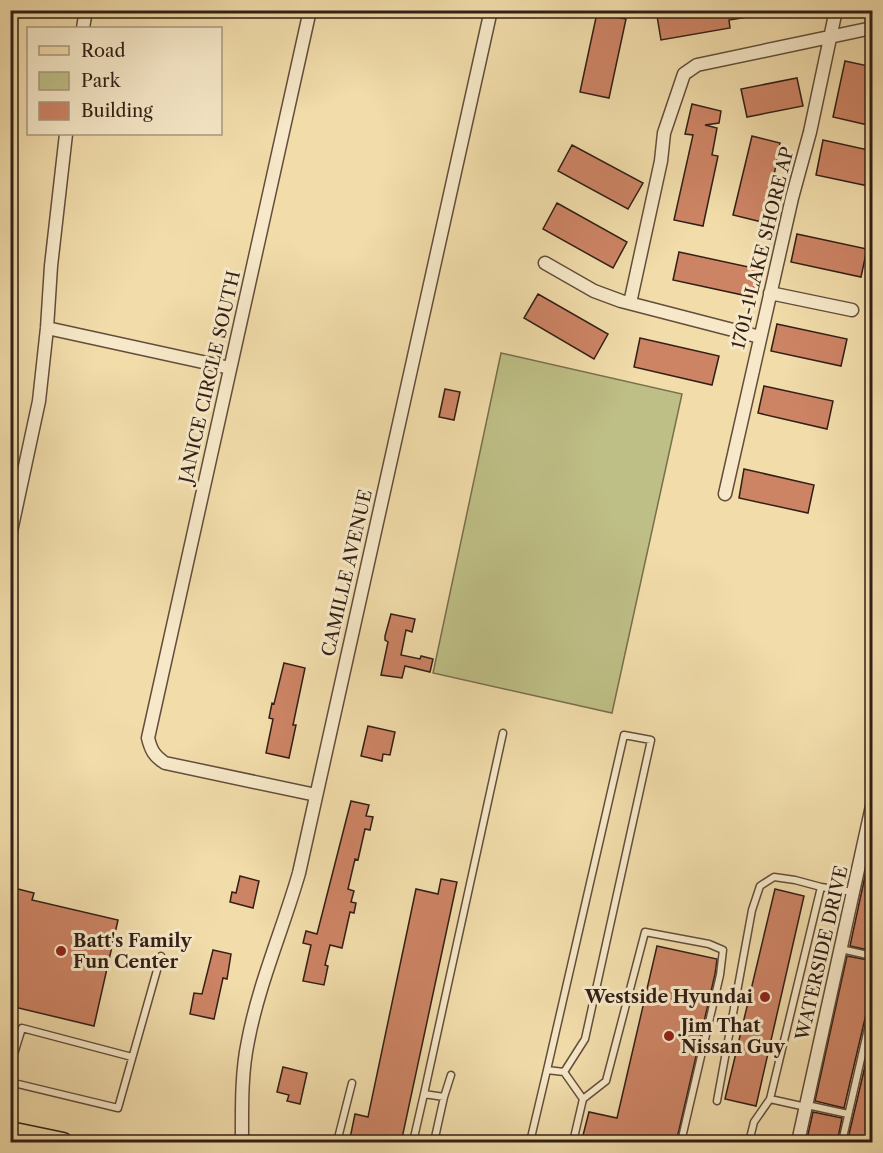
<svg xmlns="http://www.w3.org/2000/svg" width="883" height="1153" viewBox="0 0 883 1153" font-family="'Libre Caslon Text',serif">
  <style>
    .green { fill: #bebf86; stroke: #786f4e; stroke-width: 1.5 }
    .building { fill: #cd8465; stroke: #321f16; stroke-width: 1.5 }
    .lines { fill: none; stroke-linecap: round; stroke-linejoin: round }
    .lane-casing { stroke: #624e3b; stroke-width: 9 }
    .street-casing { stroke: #624e3b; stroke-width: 15 }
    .primary-casing { stroke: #321f16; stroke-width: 21 }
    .lane { stroke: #f6e8c8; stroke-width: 6 }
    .street { stroke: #f6e8c8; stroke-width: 12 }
    .primary { stroke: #f1dcaa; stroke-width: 18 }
    .poi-dot { fill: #8f2418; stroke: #f6e8c8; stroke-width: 2 }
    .labels { text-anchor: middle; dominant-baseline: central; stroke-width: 6; stroke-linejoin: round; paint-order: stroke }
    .street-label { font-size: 18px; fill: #321f16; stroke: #f6e8c8 }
    .poi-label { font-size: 18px; font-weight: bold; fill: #321f16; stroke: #f6e8c8; text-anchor: start }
  </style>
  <rect width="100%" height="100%" fill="#f1dcaa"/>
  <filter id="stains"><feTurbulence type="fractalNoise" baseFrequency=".00333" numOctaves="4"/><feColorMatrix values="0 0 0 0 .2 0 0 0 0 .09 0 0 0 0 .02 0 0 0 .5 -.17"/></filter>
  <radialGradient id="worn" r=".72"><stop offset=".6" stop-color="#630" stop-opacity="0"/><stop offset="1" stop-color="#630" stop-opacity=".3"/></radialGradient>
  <!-- green -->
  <path class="green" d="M 501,353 L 682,394 L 612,713 L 433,673 Z"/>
  <!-- building -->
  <path class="building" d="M 656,10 L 753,10 L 753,16 L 729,20 L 730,28 L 661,40 Z
    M 597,13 L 626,19 L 609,98 L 580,92 Z
    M 845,61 L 873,67 L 873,104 L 868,125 L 833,117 Z
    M 797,78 L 803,106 L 747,117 L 741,89 Z
    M 692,104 L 721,111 L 719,123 L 705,125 L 717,128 L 712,155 L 718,156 L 703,226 L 674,220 L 693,135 L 685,134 Z
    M 752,136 L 780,143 L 773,181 L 771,181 L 762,222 L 733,215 Z
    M 823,140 L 873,151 L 873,187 L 816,175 Z
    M 572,145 L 643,183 L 628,209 L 558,171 Z
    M 557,203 L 627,242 L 613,268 L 543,229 Z
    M 797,234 L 867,249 L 861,277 L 791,262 Z
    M 679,252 L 758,269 L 752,297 L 673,280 Z
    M 538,294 L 608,334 L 594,359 L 524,318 Z
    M 777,324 L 847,339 L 841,366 L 771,351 Z
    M 640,338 L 719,356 L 712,385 L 634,367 Z
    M 764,386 L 833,401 L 827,429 L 758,413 Z
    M 445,389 L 460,392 L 454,420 L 439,417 Z
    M 744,469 L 814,485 L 808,513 L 739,498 Z
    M 391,614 L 415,619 L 412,632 L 406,630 L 401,655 L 420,659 L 421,656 L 433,659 L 430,672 L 405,666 L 402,678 L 381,675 L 388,642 L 385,640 L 385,636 Z
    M 284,663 L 305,668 L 293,725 L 296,725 L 289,758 L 266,753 L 273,719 L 269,718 L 272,703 L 274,704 Z
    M 368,726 L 395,732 L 390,755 L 383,754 L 382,761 L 361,756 Z
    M 351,801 L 369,805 L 366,816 L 373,817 L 370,830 L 365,829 L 358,860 L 355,859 L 348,889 L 354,891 L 351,902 L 356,903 L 354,913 L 350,912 L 342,948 L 330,945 L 325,965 L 328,966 L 324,985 L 303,981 L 311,945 L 303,943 L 306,931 L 317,934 Z
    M 868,862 L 873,863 L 873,951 L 850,946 Z
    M 240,876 L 259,881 L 253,908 L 230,902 L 232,892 L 236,893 Z
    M 441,879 L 457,882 L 401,1143 L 349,1143 L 355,1114 L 368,1117 L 416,889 L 438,894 Z
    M 10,887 L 34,893 L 32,900 L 118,920 L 94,1026 L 10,1006 L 14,982 L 10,981 Z
    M 775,889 L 804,896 L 756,1106 L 725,1099 Z
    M 657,946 L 717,959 L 715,974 L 676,1143 L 581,1143 L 589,1112 L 617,1118 Z
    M 213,950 L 231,954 L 227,979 L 223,978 L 214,1019 L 190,1014 L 194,993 L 202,994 Z
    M 847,956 L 873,961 L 873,1006 L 867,1010 L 844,1108 L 815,1101 Z
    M 873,1032 L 873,1143 L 847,1143 Z
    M 283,1067 L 307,1073 L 300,1104 L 287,1101 L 289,1095 L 277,1092 Z
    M 813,1112 L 842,1118 L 837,1143 L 806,1143 Z"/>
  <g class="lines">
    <defs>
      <path id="lane" d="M 841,949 L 872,956
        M 10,1067 L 22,1028 L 132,1057
        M 547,1070 L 624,735 L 651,740 L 585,1039 L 564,1072 L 583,1099
        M 10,1082 L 118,1108 L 161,956
        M 424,1094 L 503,733
        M 717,1101 L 752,910 L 760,886 L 774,877 L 795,880 L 821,887
        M 807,1105 L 848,1114
        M 806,1107 L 770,1099 L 821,887 L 853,892
        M 337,1142 L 352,1083
        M 413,1142 L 424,1094 L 444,1097 L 451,1075
        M 434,1142 L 444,1097
        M 530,1142 L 547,1070 L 564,1072
        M 573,1142 L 583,1099 L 606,1081 L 645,932 L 709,944 L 723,950 L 720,975 L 681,1142
        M 749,1142 L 754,1122 L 770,1099
        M 842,1142 L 872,1011"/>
      <path id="street" d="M 310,10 L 148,738 C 151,750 154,756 165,763 L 316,795
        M 83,28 L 86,10
        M 545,263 L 594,291 L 621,301 L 760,337
        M 770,293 L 852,310
        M 630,303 L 661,161 L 664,133 L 684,74 L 697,65 L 872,28
        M 47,328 L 230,368
        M 725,494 L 792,198 L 810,132 L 836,10
        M 10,536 L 39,401 L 47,328 L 51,266 L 66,134
        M 242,1142 C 242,1109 241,1074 248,1041 C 259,983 283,929 299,873 L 491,10
        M 798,1142 L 872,806"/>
      <path id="primary" d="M 10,1131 L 63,1142"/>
    </defs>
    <!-- lane casing -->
    <use href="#lane" class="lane-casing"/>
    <!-- street casing -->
    <use href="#street" class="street-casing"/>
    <!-- primary casing -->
    <use href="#primary" class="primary-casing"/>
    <!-- lane -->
    <use href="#lane" class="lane"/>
    <!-- street -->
    <use href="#street" class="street"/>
    <!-- primary -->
    <use href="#primary" class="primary"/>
  </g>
  <!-- markers -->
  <g class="poi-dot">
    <circle cx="61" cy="951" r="6"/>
    <circle cx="765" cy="997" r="6"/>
    <circle cx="669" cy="1036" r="6"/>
  </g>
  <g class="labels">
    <!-- street labels -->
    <g class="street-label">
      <text transform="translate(763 248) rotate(-76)">1701-1 LAKE SHORE AP</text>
      <text transform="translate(210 377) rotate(-77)">JANICE CIRCLE SOUTH</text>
      <text transform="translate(347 573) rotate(-77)">CAMILLE AVENUE</text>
      <text transform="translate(822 953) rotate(-77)">WATERSIDE DRIVE</text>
    </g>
    <!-- poi labels -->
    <g class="poi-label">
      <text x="73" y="941">Batt's Family<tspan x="73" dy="21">Fun Center</tspan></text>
      <text x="753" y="997" text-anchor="end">Westside Hyundai</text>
      <text x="681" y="1026">Jim That<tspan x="681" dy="21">Nissan Guy</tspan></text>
    </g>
  </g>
  <!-- margin -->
  <rect width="883" height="1153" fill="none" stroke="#f1dcaa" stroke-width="36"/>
  <rect x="12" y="12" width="859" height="1129" fill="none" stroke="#321f16" stroke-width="3"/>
  <rect x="18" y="18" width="847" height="1117" fill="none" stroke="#321f16" stroke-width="1.5"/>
  <!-- legend -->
  <rect x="27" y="27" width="195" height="108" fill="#f6e8c8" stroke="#a89881" stroke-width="1.5"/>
  <rect x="39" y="46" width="30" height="9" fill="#f1dcaa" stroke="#a89881" stroke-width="1.5"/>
  <text x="81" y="57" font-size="18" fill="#321f16">Road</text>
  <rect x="39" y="72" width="30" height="18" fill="#bebf86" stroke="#a89881" stroke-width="1.5"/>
  <text x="81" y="87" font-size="18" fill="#321f16">Park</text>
  <rect x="39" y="102" width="30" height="18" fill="#cd8465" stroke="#a89881" stroke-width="1.5"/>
  <text x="81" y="117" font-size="18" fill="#321f16">Building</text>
  <rect width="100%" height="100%" filter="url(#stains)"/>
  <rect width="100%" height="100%" fill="url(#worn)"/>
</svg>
